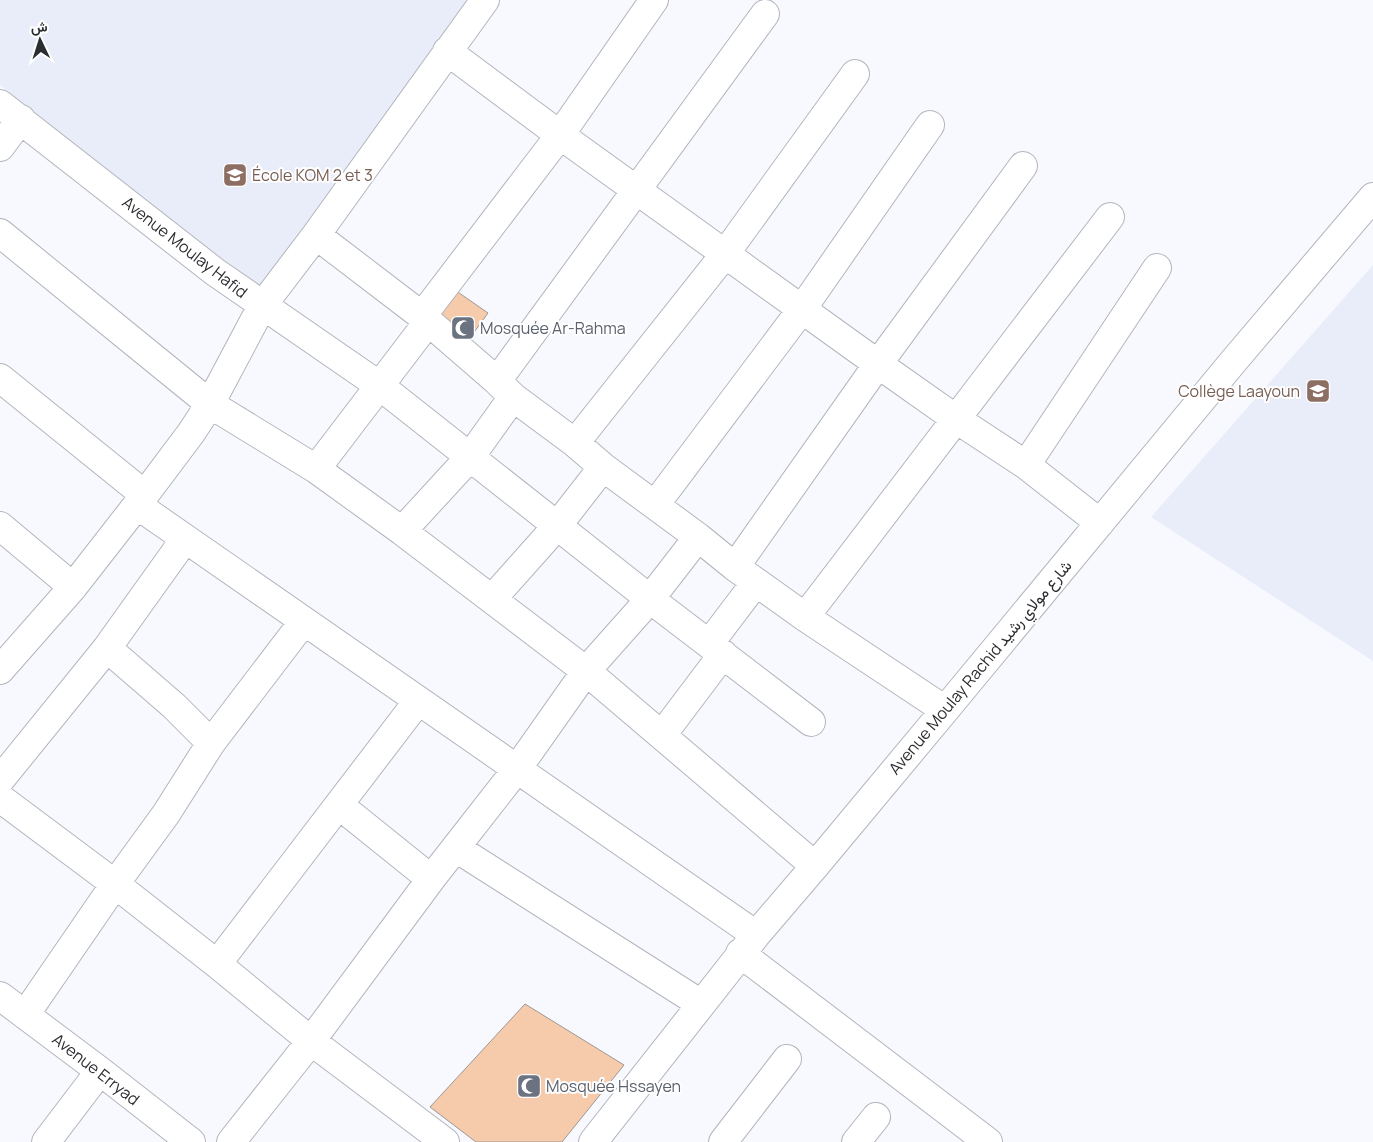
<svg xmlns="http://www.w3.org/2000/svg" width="1373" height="1142" viewBox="0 0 1373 1142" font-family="Manrope,Vazirmatn,sans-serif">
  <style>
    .built { fill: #e9edf9 }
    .building { fill: #f5cbab; stroke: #9e9793 }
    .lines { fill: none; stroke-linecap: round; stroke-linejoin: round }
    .minor-casing { stroke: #b2b5bc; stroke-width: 30 }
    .minor { stroke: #fff; stroke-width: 28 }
    .labels { text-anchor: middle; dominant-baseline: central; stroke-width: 4; stroke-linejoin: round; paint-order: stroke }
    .education-label { font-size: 16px; fill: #785e54; stroke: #fff; text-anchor: start }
    .street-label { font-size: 16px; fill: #2c2d30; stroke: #fff }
    .worship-label { font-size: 16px; fill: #5b616d; stroke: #fff; text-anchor: start }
  </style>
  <rect width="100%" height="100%" fill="#f7f9ff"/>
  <!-- built -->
  <path class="built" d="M 0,0 L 482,0 L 268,298 L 0,85 Z
    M 1373,265 L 1373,661 L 1151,517 Z"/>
  <!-- building -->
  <path class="building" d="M 452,288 L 488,313 L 467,342 L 433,313 Z
    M 525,1004 L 624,1065 L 562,1142 L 476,1142 L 430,1107 Z"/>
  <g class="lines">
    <defs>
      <path id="minor" d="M 447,51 L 560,135 L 878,364 L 956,419 L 1026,465 L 1100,523
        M 0,104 L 215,272 L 380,386 L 650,599 L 811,722
        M 0,147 L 21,119
        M 0,233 L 210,404 L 316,469 L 402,531 L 586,671 L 815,866
        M 316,235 L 422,316 L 497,381 L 513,397 L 575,443 L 603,467 L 698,537 L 735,567 L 805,617 L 945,710
        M 422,316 L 560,135 L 654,0
        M 0,378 L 145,495
        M 497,381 L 765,14
        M 575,443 L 725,254 L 855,74
        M 1026,465 L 1157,268
        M 316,469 L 428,322
        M 137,505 L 756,935
        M 655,505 L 802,309 L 930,125
        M 0,526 L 73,587
        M 402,531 L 470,457 L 513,397
        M 735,567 L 878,364 L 1023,166
        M 492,599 L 557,526 L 603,467
        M 805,617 L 1110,217
        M 709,644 L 756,582
        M 0,670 L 73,587 L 137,505 L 191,433 L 210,404 L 262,306 L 316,235 L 485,0
        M 662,735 L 723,654
        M 211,743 L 304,621
        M 0,780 L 107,648 L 185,539
        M 0,798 L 115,884 L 217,964 L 311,1041 L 445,1142
        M 339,805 L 431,879
        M 456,848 L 701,1004
        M 740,953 L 988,1142
        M 217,964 L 418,701
        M 0,996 L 100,1071 L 191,1142
        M 25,1015 L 115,884 L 166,814 L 211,743 L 174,706 L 107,648
        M 46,1142 L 100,1071
        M 231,1142 L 311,1041 L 431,879 L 517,769 L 586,671 L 650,599 L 698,537
        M 593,1142 L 756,935 L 815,866 L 945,710 L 1232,363 L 1373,197
        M 723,1142 L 787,1059
        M 856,1142 L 876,1117"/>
    </defs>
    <!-- minor casing -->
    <use href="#minor" class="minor-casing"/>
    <!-- minor -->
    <use href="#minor" class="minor"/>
  </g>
  <!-- icons -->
  <defs>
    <symbol id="school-square" viewBox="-11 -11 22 22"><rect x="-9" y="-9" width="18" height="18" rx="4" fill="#8d6e63" stroke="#fff"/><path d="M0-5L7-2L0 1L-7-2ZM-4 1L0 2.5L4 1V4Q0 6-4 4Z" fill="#fff"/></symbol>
    <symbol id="mosque-square" viewBox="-11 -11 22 22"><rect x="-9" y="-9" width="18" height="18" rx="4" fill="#6b7280" stroke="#fff"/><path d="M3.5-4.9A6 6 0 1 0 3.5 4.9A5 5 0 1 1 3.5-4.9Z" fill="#fff"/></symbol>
  </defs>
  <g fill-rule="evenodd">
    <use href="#school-square" x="221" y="161" width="28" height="28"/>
    <use href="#mosque-square" x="449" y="314" width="28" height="28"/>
    <use href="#school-square" x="1304" y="377" width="28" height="28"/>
    <use href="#mosque-square" x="515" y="1072" width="28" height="28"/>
  </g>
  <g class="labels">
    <!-- education labels -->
    <g class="education-label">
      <text x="252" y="175">École KOM 2 et 3</text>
      <text x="1300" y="391" text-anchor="end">Collège Laayoun</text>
    </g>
    <!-- street labels -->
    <g class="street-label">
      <text transform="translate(185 247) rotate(38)">Avenue Moulay Hafid</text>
      <text transform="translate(980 667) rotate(-50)">Avenue Moulay Rachid شارع مولاي رشيد</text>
      <text transform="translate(96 1069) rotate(38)">Avenue Erryad</text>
    </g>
    <!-- worship labels -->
    <g class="worship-label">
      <text x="480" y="328">Mosquée Ar-Rahma</text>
      <text x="546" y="1086">Mosquée Hssayen</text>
    </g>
  </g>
  <!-- north arrow -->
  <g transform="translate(40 40) rotate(356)" stroke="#ffffff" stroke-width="4" paint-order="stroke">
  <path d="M0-4L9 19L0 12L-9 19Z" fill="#2c2d30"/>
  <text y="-8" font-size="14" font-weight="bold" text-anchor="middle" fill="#2c2d30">ش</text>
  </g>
</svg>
